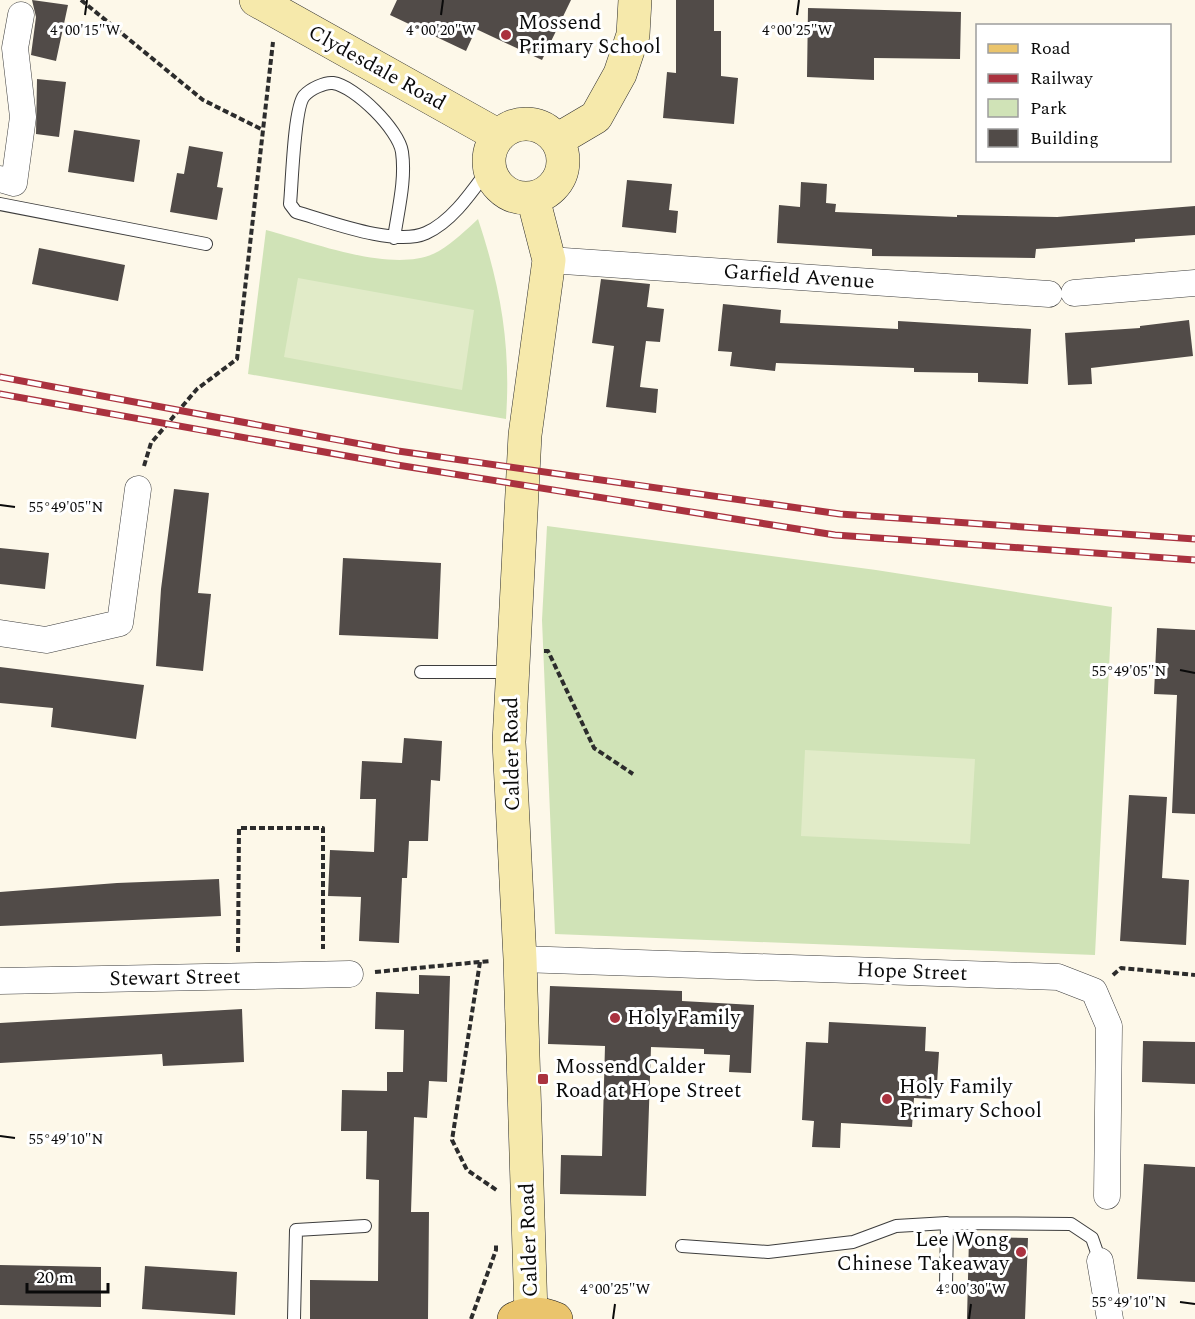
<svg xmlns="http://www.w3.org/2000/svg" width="1195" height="1319" viewBox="0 0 1195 1319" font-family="Spectral,serif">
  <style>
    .green { fill: #d0e3b7 }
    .pitch { fill: #e1ebc8 }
    .building { fill: #514b48 }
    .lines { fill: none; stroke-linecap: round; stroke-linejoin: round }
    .lane-casing { stroke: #3d3d3d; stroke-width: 14 }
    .street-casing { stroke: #3d3d3d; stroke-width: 27 }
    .secondary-casing { stroke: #2c2c2c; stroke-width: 34 }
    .primary-casing { stroke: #1b1b1b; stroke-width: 34 }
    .path { stroke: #2c2c2c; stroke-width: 4; stroke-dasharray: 6 3; stroke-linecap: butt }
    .lane { stroke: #fff; stroke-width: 12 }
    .street { stroke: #fff; stroke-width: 26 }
    .secondary { stroke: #f6e9ab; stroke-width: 33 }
    .primary { stroke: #eac46c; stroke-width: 33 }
    .rail-casing { stroke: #aa323f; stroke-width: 7 }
    .rail { stroke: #fff; stroke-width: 4.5; stroke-dasharray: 14; stroke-linecap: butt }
    .ticks { fill: none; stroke: #0a0a0a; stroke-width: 2 }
    .poi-dot { fill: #aa323f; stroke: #fff; stroke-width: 2 }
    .labels { text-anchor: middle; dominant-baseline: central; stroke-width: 6; stroke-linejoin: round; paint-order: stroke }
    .poi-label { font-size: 21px; fill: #0a0a0a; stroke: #fff; text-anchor: start }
    .street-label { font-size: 21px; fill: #0a0a0a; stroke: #fff }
    .ticks-label { font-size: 15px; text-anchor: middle; fill: #0a0a0a; stroke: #fff; stroke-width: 6; stroke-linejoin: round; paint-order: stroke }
  </style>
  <rect width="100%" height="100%" fill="#fdf8e9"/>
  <!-- green -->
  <path class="green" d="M 478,219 C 501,288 511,346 506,419 L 248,374 L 266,230 C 312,242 397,276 439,251 C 454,242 466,230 478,219 Z
    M 547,526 L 876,570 L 1112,607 L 1095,955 L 555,934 L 542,620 Z"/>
  <!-- pitch -->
  <path class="pitch" d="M 298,278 L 474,310 L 462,390 L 284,357 Z
    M 805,750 L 975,759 L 970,844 L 801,836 Z"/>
  <!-- building -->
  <path class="building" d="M 32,0 L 68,5 L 56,61 L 31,55 L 36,17 Z
    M 397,0 L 571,0 L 542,60 L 476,29 L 466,51 L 390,15 Z
    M 676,0 L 714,0 L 714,31 L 721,31 L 721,76 L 738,78 L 734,124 L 663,118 L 667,72 L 676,73 Z
    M 808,8 L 961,12 L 960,59 L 874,58 L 874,80 L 807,77 Z
    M 37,79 L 66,82 L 59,137 L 36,134 Z
    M 74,130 L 140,140 L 134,182 L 68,172 Z
    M 189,146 L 223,152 L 217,187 L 223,188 L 217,220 L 170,212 L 177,173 L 184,174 Z
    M 627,180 L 672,184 L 669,210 L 678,211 L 676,233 L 622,227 Z
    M 801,182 L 827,184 L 826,203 L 836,204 L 835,212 L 957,217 L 957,215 L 1057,217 L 1195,206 L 1195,235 L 1135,239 L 1135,242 L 1036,249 L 1035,258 L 872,256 L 872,249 L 777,243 L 779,205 L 800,207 Z
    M 39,248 L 125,265 L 118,301 L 32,284 Z
    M 601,279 L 650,284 L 647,307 L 664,309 L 660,342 L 646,341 L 640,387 L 658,389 L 656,413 L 606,407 L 614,346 L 592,343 Z
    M 723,304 L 781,310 L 780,323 L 898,329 L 898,321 L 1031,329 L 1028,384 L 978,382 L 978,373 L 914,372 L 914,368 L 776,363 L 775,371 L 730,366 L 732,352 L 718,351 Z
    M 1189,320 L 1193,356 L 1091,368 L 1092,384 L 1068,385 L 1065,333 L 1140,328 L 1140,326 Z
    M 174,489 L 209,493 L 198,593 L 211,594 L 203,671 L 156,666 L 161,589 Z
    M 0,548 L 49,553 L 45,589 L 0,584 Z
    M 343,558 L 441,563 L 438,639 L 339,635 Z
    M 1157,628 L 1195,630 L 1195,814 L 1172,813 L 1177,695 L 1154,694 Z
    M 0,667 L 144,685 L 136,739 L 51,727 L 53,708 L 0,703 Z
    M 404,738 L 442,741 L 440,781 L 431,780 L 428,841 L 409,841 L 407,878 L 402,878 L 399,943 L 359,941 L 361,897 L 328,896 L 330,850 L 374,852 L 376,799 L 360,799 L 362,761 L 402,763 Z
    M 1129,795 L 1167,797 L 1162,878 L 1189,880 L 1186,945 L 1120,941 Z
    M 219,879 L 221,916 L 0,926 L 0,892 L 117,883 Z
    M 419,975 L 450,976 L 447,1082 L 429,1081 L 427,1118 L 414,1117 L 411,1212 L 429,1212 L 428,1319 L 310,1319 L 310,1280 L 378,1281 L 379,1180 L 366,1179 L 367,1131 L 341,1131 L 342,1090 L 387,1091 L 387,1072 L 403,1072 L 404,1030 L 375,1029 L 376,992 L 419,994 Z
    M 550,986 L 682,991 L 682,1001 L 754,1005 L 751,1073 L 729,1072 L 730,1055 L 704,1054 L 704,1049 L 651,1047 L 646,1196 L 560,1194 L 561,1155 L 602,1156 L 605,1046 L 548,1044 Z
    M 242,1009 L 244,1062 L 163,1066 L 162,1054 L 0,1063 L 0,1023 Z
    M 829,1022 L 926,1027 L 925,1051 L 939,1052 L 936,1099 L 914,1098 L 912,1127 L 841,1123 L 840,1148 L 812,1147 L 814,1121 L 802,1120 L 806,1042 L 828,1043 Z
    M 1143,1041 L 1195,1042 L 1195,1084 L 1142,1082 Z
    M 1144,1164 L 1195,1167 L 1195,1282 L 1137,1279 Z
    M 969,1237 L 1028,1238 L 1025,1319 L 967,1319 Z
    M 0,1265 L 101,1267 L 101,1307 L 0,1305 Z
    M 145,1266 L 237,1272 L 235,1315 L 142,1309 Z"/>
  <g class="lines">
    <defs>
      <path id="lane" d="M 0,204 L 206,244
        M 394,238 C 398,210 406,180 402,152 C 399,130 355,86 333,83 C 325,82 310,89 304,96 C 294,108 292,184 290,204 L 296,212 C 328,221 395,247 426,233 C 453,221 473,190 490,167
        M 421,672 L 510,672
        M 682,1246 L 768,1252 L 853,1242 L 896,1226 L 947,1223 L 1071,1224 L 1092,1238 L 1100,1261
        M 946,1286 L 947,1223
        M 294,1319 L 296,1230 L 365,1226"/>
      <path id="street" d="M 0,179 L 14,183 L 23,117 L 15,48 L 21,15
        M 549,260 L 1049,294
        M 1074,293 L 1195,283
        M 0,633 L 46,640 L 120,623 L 138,489
        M 520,959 L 1058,977 L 1094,991 L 1109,1026 L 1107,1196
        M 0,981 L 350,974
        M 1100,1261 L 1110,1319"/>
      <path id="secondary" d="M 256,0 L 499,136
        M489 161a37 37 0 1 1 74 0a37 37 0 1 1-74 0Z
        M 557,140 L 596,117 L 620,74 L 633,35 L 635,0
        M 531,1314 L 520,959 L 509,742 L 525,435 L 549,260 L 533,198"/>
      <path id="primary" d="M 514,1319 C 528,1312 542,1313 556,1319"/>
    </defs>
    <!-- lane casing -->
    <use href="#lane" class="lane-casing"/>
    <!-- street casing -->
    <use href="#street" class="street-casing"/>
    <!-- secondary casing -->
    <use href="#secondary" class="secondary-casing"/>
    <!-- primary casing -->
    <use href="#primary" class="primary-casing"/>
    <!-- path -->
    <path class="path" d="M 81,0 L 203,100 L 263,130
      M 144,466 L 151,443 L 197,389 L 237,359 L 273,42
      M 544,651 L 548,651 L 594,748 L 633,774
      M 238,952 L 239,828 L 323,828 L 323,949
      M 480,962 L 452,1140 L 467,1170 L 498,1191
      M 375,972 L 490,961
      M 1113,975 L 1121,968 L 1195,975
      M 471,1319 L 496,1250 L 496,1243"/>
    <!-- lane -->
    <use href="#lane" class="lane"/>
    <!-- street -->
    <use href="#street" class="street"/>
    <!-- secondary -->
    <use href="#secondary" class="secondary"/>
    <!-- primary -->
    <use href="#primary" class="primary"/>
    <defs>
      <path id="rail" d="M 0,377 L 398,451 L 840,514 L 1195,539
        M 0,394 L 397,465 L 835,535 L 1195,560"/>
    </defs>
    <!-- rail casing -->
    <use href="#rail" class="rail-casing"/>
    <!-- rail -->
    <use href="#rail" class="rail"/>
  </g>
  <!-- ticks -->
  <path class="ticks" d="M 85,15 L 87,0M 441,15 L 443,0M 797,15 L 799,0M 0,505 L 15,507M 1180,670 L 1195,673M 0,1136 L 15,1138M 1180,1302 L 1195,1304M 613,1319 L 615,1304M 969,1319 L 971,1304"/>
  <!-- markers -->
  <g class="poi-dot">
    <circle cx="506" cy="35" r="6"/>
    <circle cx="615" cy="1018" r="6"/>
    <rect x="537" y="1073" width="12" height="12" rx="3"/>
    <circle cx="887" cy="1099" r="6"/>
    <circle cx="1021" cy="1252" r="6"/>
  </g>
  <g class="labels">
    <!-- poi labels -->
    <g class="poi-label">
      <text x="518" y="23">Mossend<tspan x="518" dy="24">Primary School</tspan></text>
      <text x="627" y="1018">Holy Family</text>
      <text x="555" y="1067">Mossend Calder<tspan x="555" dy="24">Road at Hope Street</tspan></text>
      <text x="899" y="1087">Holy Family<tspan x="899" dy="24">Primary School</tspan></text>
      <text x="1009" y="1240" text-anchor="end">Lee Wong<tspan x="1009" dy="24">Chinese Takeaway</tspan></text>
    </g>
    <!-- street labels -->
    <g class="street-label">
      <text transform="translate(377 68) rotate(29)">Clydesdale Road</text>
      <text transform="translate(799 277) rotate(4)">Garfield Avenue</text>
      <text transform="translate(512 754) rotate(-91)">Calder Road</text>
      <text transform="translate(912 972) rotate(2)">Hope Street</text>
      <text transform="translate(175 978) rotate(-1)">Stewart Street</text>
      <text transform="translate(529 1240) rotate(-92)">Calder Road</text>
    </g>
  </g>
  <g class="ticks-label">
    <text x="85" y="35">4°00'15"W</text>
    <text x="441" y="35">4°00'20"W</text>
    <text x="797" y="35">4°00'25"W</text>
    <text x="66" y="512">55°49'05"N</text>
    <text x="1129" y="676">55°49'05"N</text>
    <text x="66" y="1144">55°49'10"N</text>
    <text x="615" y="1294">4°00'25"W</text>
    <text x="971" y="1294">4°00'30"W</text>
    <text x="1129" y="1307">55°49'10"N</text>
  </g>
  <!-- legend -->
  <rect x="976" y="24" width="195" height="138" fill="#ffffff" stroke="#9d9d9d" stroke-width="1.5"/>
  <rect x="988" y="44" width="30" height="9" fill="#eac46c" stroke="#9d9d9d" stroke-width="1.5"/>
  <text x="1030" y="54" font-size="18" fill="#0a0a0a">Road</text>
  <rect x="988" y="74" width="30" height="9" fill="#aa323f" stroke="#9d9d9d" stroke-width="1.5"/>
  <text x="1030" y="84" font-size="18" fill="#0a0a0a">Railway</text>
  <rect x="988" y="99" width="30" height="18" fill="#d0e3b7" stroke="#9d9d9d" stroke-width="1.5"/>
  <text x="1030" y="114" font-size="18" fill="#0a0a0a">Park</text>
  <rect x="988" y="129" width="30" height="18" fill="#514b48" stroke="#9d9d9d" stroke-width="1.5"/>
  <text x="1030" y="144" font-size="18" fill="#0a0a0a">Building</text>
  <!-- scale -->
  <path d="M27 1283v9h81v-9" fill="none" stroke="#0a0a0a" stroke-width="3"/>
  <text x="36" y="1283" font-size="18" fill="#0a0a0a" stroke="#ffffff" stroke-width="4.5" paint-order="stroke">20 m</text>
</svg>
